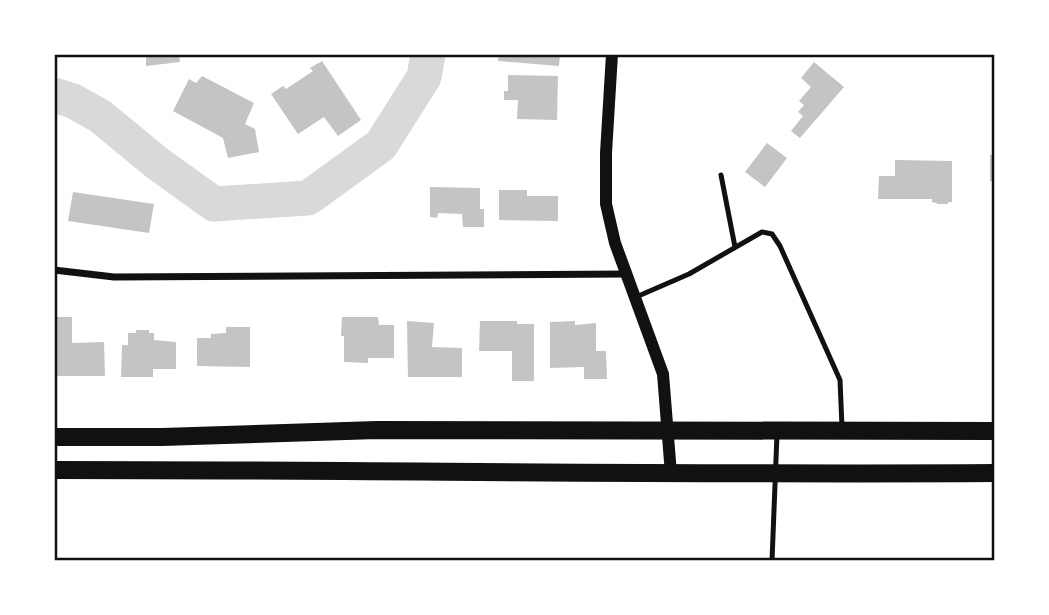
<svg xmlns="http://www.w3.org/2000/svg" width="1049" height="615" viewBox="0 0 1049 615" font-family="Jost,sans-serif">
  <style>
    .lines { fill: none; stroke-linecap: round; stroke-linejoin: round }
    .river { stroke: #d9d9d9; stroke-width: 35 }
    .building { fill: #c4c4c4 }
    .service { stroke: #111; stroke-width: 5 }
    .minor { stroke: #111; stroke-width: 7 }
    .tertiary { stroke: #111; stroke-width: 12 }
    .primary { stroke: #111; stroke-width: 18 }
    .neatline { fill: none; stroke: #111; stroke-width: 2.5 }
  </style>
  <rect width="100%" height="100%" fill="#fff"/>
  <g class="lines">
    <!-- river -->
    <path class="river" d="M 54,95 L 73,101 L 100,116 L 157,163 L 214,204 L 308,198 L 381,145 L 424,77 L 428,54"/>
  </g>
  <!-- building -->
  <path class="building" d="M 146,54 L 179,54 L 180,62 L 146,66 Z
    M 499,54 L 560,54 L 559,66 L 498,61 Z
    M 322,61 L 361,120 L 338,136 L 324,117 L 298,134 L 271,94 L 283,86 L 286,89 L 313,71 L 310,68 Z
    M 814,62 L 844,87 L 800,138 L 791,131 L 803,116 L 798,112 L 804,105 L 799,101 L 811,87 L 801,78 Z
    M 508,75 L 558,76 L 557,120 L 517,119 L 518,100 L 504,100 L 504,91 L 508,91 Z
    M 202,76 L 254,103 L 245,124 L 255,129 L 259,152 L 228,158 L 223,138 L 173,111 L 189,79 L 196,83 Z
    M 767,143 L 787,158 L 765,187 L 745,172 Z
    M 990,155 L 995,155 L 995,181 L 990,181 Z
    M 895,160 L 952,161 L 952,202 L 948,202 L 948,204 L 937,204 L 937,203 L 932,202 L 932,199 L 878,199 L 879,176 L 895,176 Z
    M 430,187 L 480,188 L 480,209 L 484,209 L 484,227 L 463,227 L 462,214 L 438,213 L 437,218 L 430,217 Z
    M 499,190 L 527,190 L 527,196 L 558,196 L 558,221 L 499,220 Z
    M 73,192 L 154,204 L 149,233 L 68,221 Z
    M 54,317 L 72,317 L 72,343 L 104,342 L 105,376 L 54,376 Z
    M 342,317 L 378,317 L 379,325 L 394,325 L 394,358 L 368,358 L 368,363 L 344,362 L 344,336 L 341,336 Z
    M 407,321 L 434,323 L 432,347 L 462,348 L 462,377 L 408,377 Z
    M 480,321 L 517,321 L 517,324 L 534,324 L 534,381 L 512,381 L 512,351 L 479,351 Z
    M 575,321 L 575,325 L 596,323 L 596,351 L 606,351 L 607,379 L 584,379 L 584,367 L 550,368 L 550,322 Z
    M 226,327 L 250,327 L 250,367 L 197,366 L 197,338 L 211,338 L 211,334 L 226,333 Z
    M 136,330 L 149,330 L 149,333 L 154,333 L 154,340 L 176,342 L 176,369 L 153,369 L 153,377 L 121,377 L 122,345 L 128,345 L 128,333 L 136,333 Z"/>
  <g class="lines">
    <!-- service -->
    <path class="service" d="M 721,175 L 735,247
      M 636,297 L 689,274 L 762,232 L 772,234 L 780,246 L 840,380 L 842,427
      M 772,561 L 777,434"/>
    <!-- minor -->
    <path class="minor" d="M 54,270 L 114,277 L 626,274"/>
    <!-- tertiary -->
    <path class="tertiary" d="M 612,54 L 606,153 L 606,204 L 615,243 L 663,374 L 671,474"/>
    <!-- primary -->
    <path class="primary" d="M 54,437 L 162,437 L 377,430 L 995,431
      M 54,470 C 368,470 681,475 995,473"/>
  </g>
  <!-- border -->
  <rect width="1049" height="615" fill="none" stroke="#ffffff" stroke-width="112"/>
  <rect x="56" y="56" width="937" height="503" class="neatline"/>
</svg>
